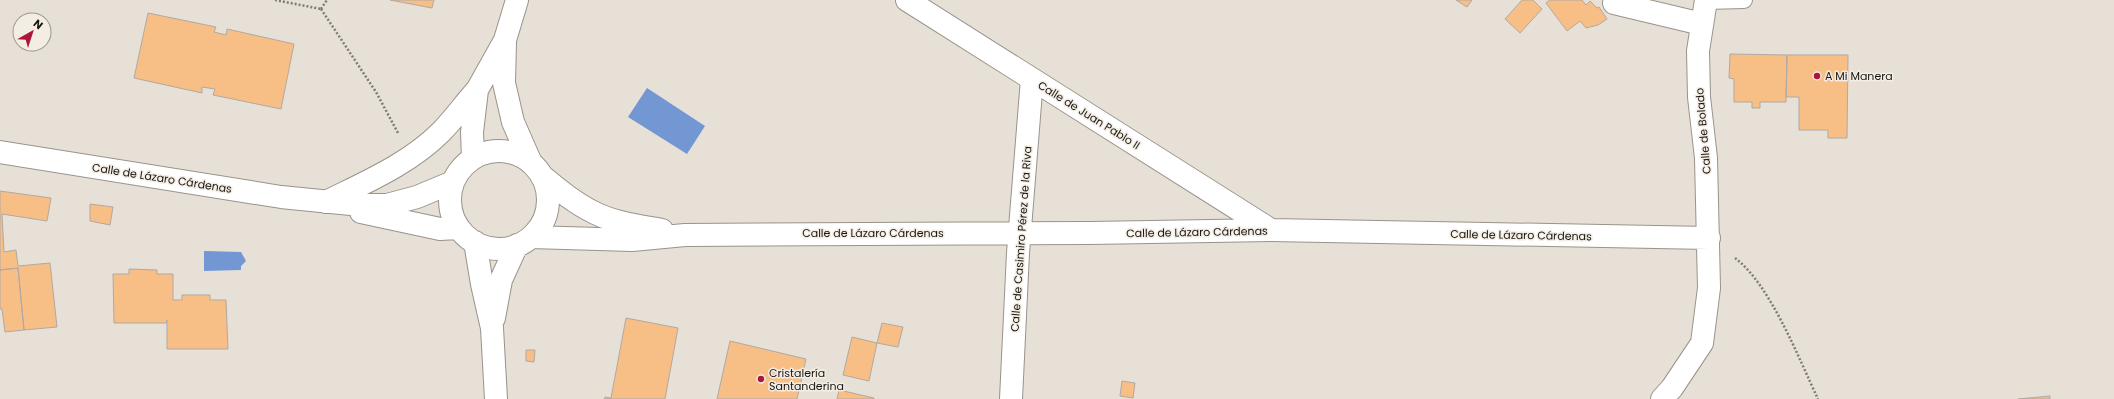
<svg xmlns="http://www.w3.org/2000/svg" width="2114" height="399" viewBox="0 0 2114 399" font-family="Poppins,sans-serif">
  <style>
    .water { fill: #7397d2 }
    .building { fill: #f7be86; stroke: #b1a9a2 }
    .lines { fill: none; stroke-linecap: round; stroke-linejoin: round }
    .lane-casing { stroke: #99938b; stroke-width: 18 }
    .street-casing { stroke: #99938b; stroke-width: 24 }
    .path { stroke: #7f7b75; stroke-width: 2.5; stroke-dasharray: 2 2; stroke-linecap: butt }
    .lane { stroke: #fff; stroke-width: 16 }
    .street { stroke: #fff; stroke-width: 22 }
    .poi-dot { fill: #ac163a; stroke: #f3ede4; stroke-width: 1.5 }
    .labels { text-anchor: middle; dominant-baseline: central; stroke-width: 3; stroke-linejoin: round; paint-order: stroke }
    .poi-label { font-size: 11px; fill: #181613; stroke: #f3ede4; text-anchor: start }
    .street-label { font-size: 11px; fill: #181613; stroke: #f3ede4 }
  </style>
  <rect width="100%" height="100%" fill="#e6e0d7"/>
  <!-- water -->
  <path class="water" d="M 647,88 L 705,126 L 687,154 L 628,117 Z
    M 204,251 L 241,252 L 246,261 L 241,266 L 241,270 L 204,271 Z"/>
  <!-- building -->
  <path class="building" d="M 390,0 L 434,0 L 432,8 Z
    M 1456,0 L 1472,0 L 1467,7 Z
    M 1522,0 L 1533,0 L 1542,9 L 1520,33 L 1505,19 Z
    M 1550,0 L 1582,0 L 1586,5 L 1590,1 L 1597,8 L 1599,7 L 1607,19 L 1598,25 L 1586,28 L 1580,21 L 1567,31 L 1546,3 Z
    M 148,13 L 216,27 L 214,32 L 226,35 L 227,29 L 294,44 L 281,109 L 213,95 L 215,89 L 202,87 L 202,93 L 134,78 Z
    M 1730,54 L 1787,55 L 1786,102 L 1760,102 L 1760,108 L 1752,108 L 1752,102 L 1734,102 L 1734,79 L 1729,78 Z
    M 1787,55 L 1848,55 L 1847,138 L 1828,138 L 1828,130 L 1799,130 L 1799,97 L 1786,97 Z
    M 0,191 L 51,198 L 47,221 L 2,214 L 4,252 L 16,250 L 18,266 L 50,263 L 57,327 L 24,330 L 18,268 L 0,270 Z
    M 90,204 L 113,207 L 110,225 L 90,221 Z
    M 18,268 L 24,330 L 5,332 L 2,309 L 0,309 L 0,270 Z
    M 129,269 L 157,270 L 157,274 L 173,274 L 173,300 L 182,300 L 182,295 L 210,295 L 210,300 L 226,300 L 228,349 L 167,349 L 167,320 L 166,323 L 114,323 L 113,274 L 129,274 Z
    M 626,318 L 678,328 L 665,399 L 604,399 L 605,397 L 611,398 Z
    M 882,323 L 903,327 L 898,347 L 877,343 Z
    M 852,337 L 877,343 L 869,381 L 843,375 Z
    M 730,341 L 806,359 L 797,399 L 717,399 Z
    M 526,350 L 535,350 L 534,362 L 526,361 Z
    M 1122,381 L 1135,383 L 1133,398 L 1120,396 Z
    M 839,390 L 874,398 L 874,399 L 837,399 Z
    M 2050,396 L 2050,399 L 2018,399 Z"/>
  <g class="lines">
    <defs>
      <path id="lane" d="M 1705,1 L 1744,0"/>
      <path id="street" d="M 907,0 L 1271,230
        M 1614,3 L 1702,24
        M 505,43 L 504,83 L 513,122 L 531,163
        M450 200a49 49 0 1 1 98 0a49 49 0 1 1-98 0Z
        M 0,152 L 281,197 L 361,205 L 387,205 L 417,197 L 453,182
        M 473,158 L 472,132 L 477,90 L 505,40 L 517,0
        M 542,176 C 559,190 576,204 595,213 C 615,223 640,226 662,230
        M 326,202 C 366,182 409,164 441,132 C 454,119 465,103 477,90
        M 361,212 L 440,229 L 458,228
        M 531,237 L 632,240 L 685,235 L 1090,233 L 1271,230 L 1709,238
        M 475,242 L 482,284 L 492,328 L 496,399
        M 494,318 L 501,280 L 517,245
        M 1011,399 L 1018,253 L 1032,79
        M 1662,399 L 1672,388 L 1702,343 L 1709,288 L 1706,158 L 1699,97 L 1698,51 L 1706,0"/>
    </defs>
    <!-- lane casing -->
    <use href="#lane" class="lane-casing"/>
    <!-- street casing -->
    <use href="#street" class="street-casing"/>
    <!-- path -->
    <path class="path" d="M 275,0 L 321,9
      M 321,9 L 376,92 L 398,133
      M 321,9 L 327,0
      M 1735,258 C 1770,284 1799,359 1818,399"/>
    <!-- lane -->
    <use href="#lane" class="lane"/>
    <!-- street -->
    <use href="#street" class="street"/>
  </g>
  <!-- markers -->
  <g class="poi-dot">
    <circle cx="1817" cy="76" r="4"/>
    <circle cx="761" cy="379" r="4"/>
  </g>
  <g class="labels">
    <!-- poi labels -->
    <g class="poi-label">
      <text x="1825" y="76">A Mi Manera</text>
      <text x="769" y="373">Cristalería<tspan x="769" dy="13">Santanderina</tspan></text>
    </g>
    <!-- street labels -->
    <g class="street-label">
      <text transform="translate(1089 115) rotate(32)">Calle de Juan Pablo II</text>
      <text transform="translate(1703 131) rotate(-95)">Calle de Bolado</text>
      <text transform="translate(162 178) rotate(9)">Calle de Lázaro Cárdenas</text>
      <text transform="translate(1197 232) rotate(-1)">Calle de Lázaro Cárdenas</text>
      <text x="873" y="233">Calle de Lázaro Cárdenas</text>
      <text transform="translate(1521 235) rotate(1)">Calle de Lázaro Cárdenas</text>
      <text transform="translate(1021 239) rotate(-86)">Calle de Casimiro Pérez de la Riva</text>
    </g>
  </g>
  <!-- north arrow -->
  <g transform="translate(32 32) rotate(39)"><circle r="19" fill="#f3ede4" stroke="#9b9790"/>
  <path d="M0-3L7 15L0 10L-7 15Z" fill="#ac163a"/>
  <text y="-6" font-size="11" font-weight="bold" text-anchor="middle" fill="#181613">N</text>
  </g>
</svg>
